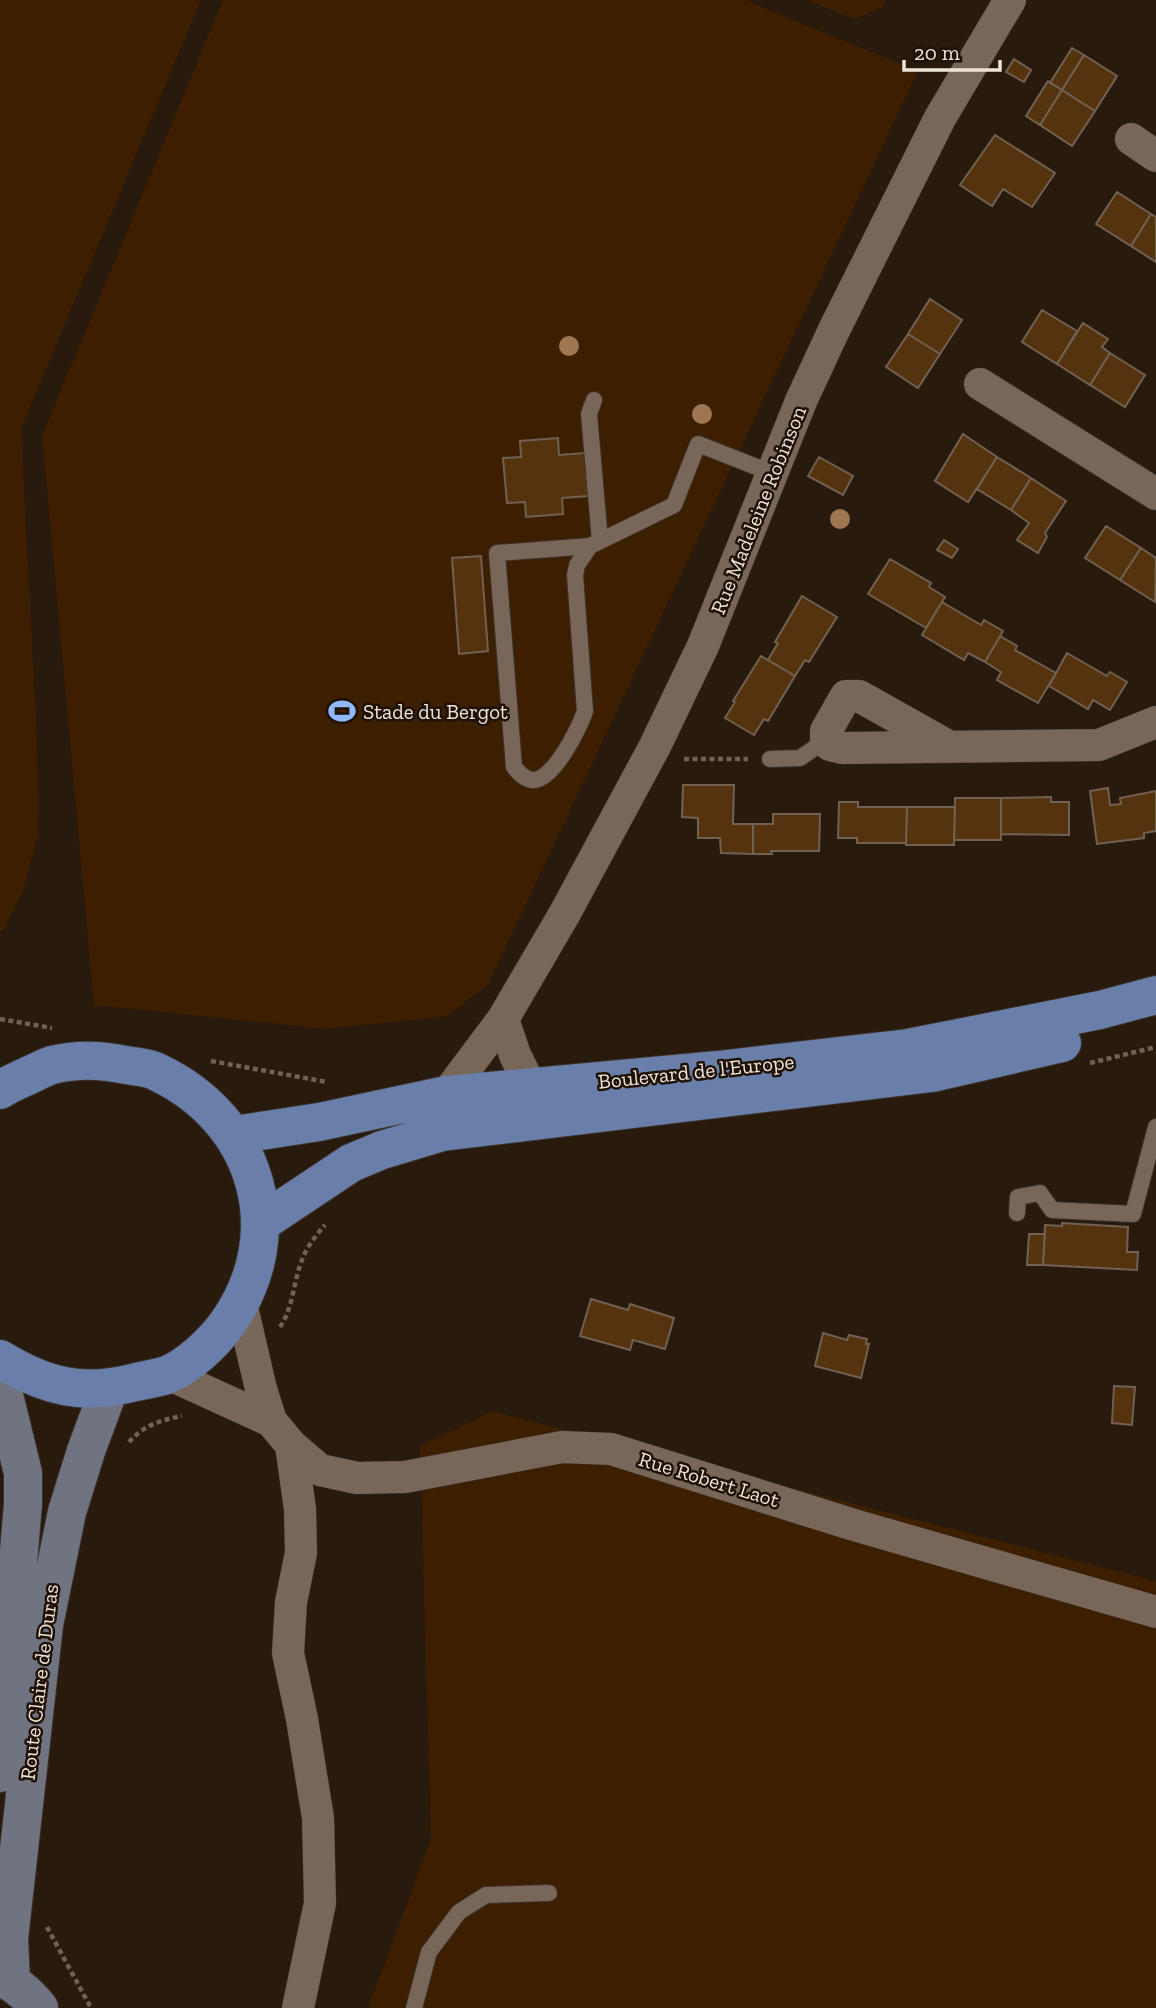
<svg xmlns="http://www.w3.org/2000/svg" width="1156" height="2008" viewBox="0 0 1156 2008" font-family="'Zilla Slab',serif">
  <style>
    .green { fill: #3d1f00 }
    .building { fill: #55330f; stroke: #716152; stroke-width: 2 }
    .lines { fill: none; stroke-linecap: round; stroke-linejoin: round }
    .service-casing { stroke: #3c322c; stroke-width: 18 }
    .minor-casing { stroke: #3c322c; stroke-width: 33 }
    .secondary-casing { stroke: #3c322c; stroke-width: 40 }
    .primary-casing { stroke: #3c322c; stroke-width: 40 }
    .path { stroke: #6e6256; stroke-width: 4.5; stroke-dasharray: 5 3.5; stroke-linecap: butt }
    .service { stroke: #786758; stroke-width: 16 }
    .minor { stroke: #786758; stroke-width: 32 }
    .secondary { stroke: #707380; stroke-width: 38 }
    .primary { stroke: #697fa9; stroke-width: 38 }
    .tree { fill: #9e7752 }
    .labels { text-anchor: middle; dominant-baseline: central; stroke-width: 5; stroke-linejoin: round; paint-order: stroke }
    .street-label { font-size: 21px; fill: #eee4dc; stroke: #1e1105 }
    .poi-label { font-size: 21px; fill: #eee4dc; stroke: #1e1105; text-anchor: start }
  </style>
  <rect width="100%" height="100%" fill="#281a0d"/>
  <!-- green -->
  <path class="green" d="M 0,0 L 201,0 L 21,429 L 37,736 L 38,836 L 23,891 L 4,929 L 0,932 Z
    M 223,0 L 745,0 L 918,71 L 488,985 L 448,1016 L 326,1029 L 94,1005 L 42,436 Z
    M 806,0 L 885,0 L 882,8 L 854,19 Z
    M 492,1411 L 1156,1581 L 1156,2008 L 368,2008 L 431,1839 L 420,1446 Z"/>
  <!-- building -->
  <path class="building" d="M 1072,48 L 1084,55 L 1062,90 L 1050,83 Z
    M 1084,55 L 1117,76 L 1095,111 L 1062,90 Z
    M 1014,59 L 1031,70 L 1024,82 L 1006,72 Z
    M 1048,81 L 1062,90 L 1040,125 L 1026,116 Z
    M 1062,90 L 1095,111 L 1072,146 L 1040,125 Z
    M 995,135 L 1055,173 L 1032,207 L 1003,189 L 992,206 L 960,185 Z
    M 1117,192 L 1151,214 L 1131,246 L 1096,224 Z
    M 1151,214 L 1156,217 L 1156,262 L 1131,246 Z
    M 930,299 L 962,320 L 940,354 L 908,334 Z
    M 1042,310 L 1077,331 L 1057,364 L 1022,342 Z
    M 1083,323 L 1108,339 L 1102,347 L 1110,353 L 1090,385 L 1057,364 Z
    M 908,334 L 940,354 L 918,388 L 886,367 Z
    M 1110,353 L 1145,375 L 1125,407 L 1090,385 Z
    M 963,434 L 997,457 L 968,502 L 935,481 Z
    M 558,438 L 559,455 L 585,453 L 588,496 L 562,498 L 563,514 L 526,517 L 525,502 L 507,503 L 503,458 L 521,457 L 520,441 Z
    M 819,457 L 853,476 L 843,495 L 808,476 Z
    M 997,457 L 1031,478 L 1011,510 L 977,489 Z
    M 1031,478 L 1066,501 L 1045,533 L 1047,537 L 1038,553 L 1017,540 L 1029,523 L 1011,510 Z
    M 1106,526 L 1141,548 L 1120,580 L 1085,558 Z
    M 944,540 L 958,549 L 952,558 L 937,550 Z
    M 1141,548 L 1156,558 L 1155,602 L 1120,580 Z
    M 481,556 L 488,651 L 459,654 L 452,558 Z
    M 890,559 L 931,583 L 929,587 L 945,597 L 926,628 L 868,594 Z
    M 802,596 L 837,617 L 809,662 L 805,660 L 795,676 L 768,660 L 778,643 L 775,642 Z
    M 942,602 L 981,625 L 984,620 L 1003,631 L 985,662 L 968,653 L 964,660 L 922,635 Z
    M 1000,636 L 1017,646 L 1015,650 L 1056,673 L 1038,703 L 997,680 L 1001,672 L 985,662 Z
    M 1067,653 L 1107,676 L 1110,672 L 1127,682 L 1110,710 L 1093,700 L 1088,709 L 1049,686 Z
    M 761,656 L 795,676 L 768,721 L 764,719 L 754,735 L 725,718 L 735,702 L 733,701 Z
    M 683,785 L 734,785 L 733,824 L 753,824 L 753,854 L 721,853 L 720,838 L 698,838 L 698,818 L 682,817 Z
    M 1108,788 L 1110,805 L 1121,804 L 1120,798 L 1156,791 L 1156,831 L 1144,833 L 1144,838 L 1097,844 L 1090,791 Z
    M 1051,797 L 1051,802 L 1069,802 L 1069,835 L 1001,834 L 1001,798 Z
    M 955,798 L 1001,798 L 1001,840 L 954,840 Z
    M 839,802 L 858,802 L 858,807 L 907,807 L 906,843 L 857,843 L 857,838 L 838,838 Z
    M 907,807 L 955,807 L 954,845 L 906,845 Z
    M 773,814 L 820,814 L 819,851 L 771,851 L 772,854 L 753,854 L 753,824 L 773,824 Z
    M 1062,1223 L 1128,1227 L 1127,1252 L 1138,1252 L 1137,1270 L 1043,1265 L 1045,1225 L 1062,1226 Z
    M 1029,1234 L 1045,1234 L 1043,1265 L 1027,1265 Z
    M 591,1299 L 628,1310 L 630,1304 L 674,1318 L 665,1349 L 633,1340 L 630,1350 L 580,1336 Z
    M 823,1333 L 847,1340 L 849,1335 L 867,1339 L 866,1344 L 869,1344 L 861,1378 L 815,1366 Z
    M 1114,1386 L 1135,1387 L 1132,1425 L 1112,1423 Z"/>
  <g class="lines">
    <defs>
      <path id="service" d="M 594,400 L 589,414 L 600,541
        M 590,546 L 497,553 L 514,767 C 519,773 524,779 532,780 C 553,782 580,727 585,711 L 575,575 L 577,565 L 590,546 L 674,505 L 698,444 L 772,473
        M 770,759 L 800,758 L 826,740
        M 1017,1213 L 1018,1197 L 1040,1193 L 1052,1210 L 1133,1214 L 1156,1127
        M 414,2008 L 429,1952 L 459,1912 L 486,1895 L 549,1893"/>
      <path id="minor" d="M 1131,139 L 1156,156
        M 980,384 L 1156,494
        M 948,746 L 859,696 L 846,696 L 826,731 L 826,740 L 830,745 L 842,748 L 1099,745 L 1156,722
        M 503,1019 L 515,1055 L 531,1087
        M 446,1095 L 503,1019 L 565,913 L 655,746 L 703,646 L 801,401 L 834,330 L 940,118 L 1010,0
        M 241,1303 L 261,1389 L 271,1421 L 291,1445 L 320,1470 L 357,1478 L 405,1477 L 562,1447 L 611,1449 L 854,1525 L 1156,1612
        M 168,1374 L 271,1421
        M 291,1445 L 300,1509 L 301,1553 L 291,1602 L 288,1653 L 302,1719 L 318,1818 L 320,1903 L 298,2008"/>
      <path id="secondary" d="M 0,1379 L 23,1473 L 23,1504 L 0,1773
        M 0,1977 C 17,1984 28,1994 39,2008
        M 11,1981 L 9,1939 L 44,1625 L 67,1512 L 86,1451 L 109,1389"/>
      <path id="primary" d="M 0,1090 C 7,1085 15,1082 23,1078 C 33,1074 43,1068 52,1065 C 76,1059 103,1060 126,1065 C 136,1067 148,1067 157,1072 C 257,1119 292,1232 227,1324 C 213,1343 189,1366 167,1375 C 157,1378 146,1380 136,1382 C 83,1396 46,1387 0,1359
        M 235,1135 L 319,1122 L 446,1095 L 718,1070 L 908,1048 L 1100,1010 L 1156,995
        M 261,1223 L 351,1163 L 382,1150 L 442,1132 L 932,1073 L 1062,1043"/>
    </defs>
    <!-- service casing -->
    <use href="#service" class="service-casing"/>
    <!-- minor casing -->
    <use href="#minor" class="minor-casing"/>
    <!-- secondary casing -->
    <use href="#secondary" class="secondary-casing"/>
    <!-- primary casing -->
    <use href="#primary" class="primary-casing"/>
    <!-- path -->
    <path class="path" d="M 684,759 L 748,759
      M 0,1019 L 52,1028
      M 211,1061 L 327,1082
      M 1090,1063 L 1156,1047
      M 280,1327 C 293,1308 293,1284 301,1263 C 305,1249 316,1235 325,1225
      M 129,1442 C 144,1425 161,1420 182,1416
      M 47,1927 L 91,2008"/>
    <!-- service -->
    <use href="#service" class="service"/>
    <!-- minor -->
    <use href="#minor" class="minor"/>
    <!-- secondary -->
    <use href="#secondary" class="secondary"/>
    <!-- primary -->
    <use href="#primary" class="primary"/>
  </g>
  <!-- trees -->
  <g class="tree">
    <circle cx="569" cy="346" r="10"/>
    <circle cx="702" cy="414" r="10"/>
    <circle cx="840" cy="519" r="10"/>
  </g>
  <!-- icons -->
  <defs>
    <symbol id="stadium-bare" viewBox="-9 -9 18 18"><path d="M0-5a6.5 5 0 1 0 0 10a6.5 5 0 1 0 0-10ZM-3.5-1.8h7v3.6h-7Z" fill="#8fb8fd" stroke="#1e1105" stroke-width="2.5" paint-order="stroke"/></symbol>
  </defs>
  <g fill-rule="evenodd">
    <use href="#stadium-bare" x="323" y="692" width="38" height="38"/>
  </g>
  <g class="labels">
    <!-- street labels -->
    <g class="street-label">
      <text transform="translate(758 510) rotate(-68)">Rue Madeleine Robinson</text>
      <text transform="translate(696 1071) rotate(-6)">Boulevard de l'Europe</text>
      <text transform="translate(709 1479) rotate(17)">Rue Robert Laot</text>
      <text transform="translate(39 1682) rotate(-83)">Route Claire de Duras</text>
    </g>
    <!-- poi labels -->
    <g class="poi-label">
      <text x="363" y="711">Stade du Bergot</text>
    </g>
  </g>
  <!-- scale -->
  <path d="M904 60v10h96v-10" fill="none" stroke="#eee4dc" stroke-width="3.5"/>
  <text x="914" y="60" font-size="21" fill="#eee4dc" stroke="#1e1105" stroke-width="5" paint-order="stroke">20 m</text>
</svg>
